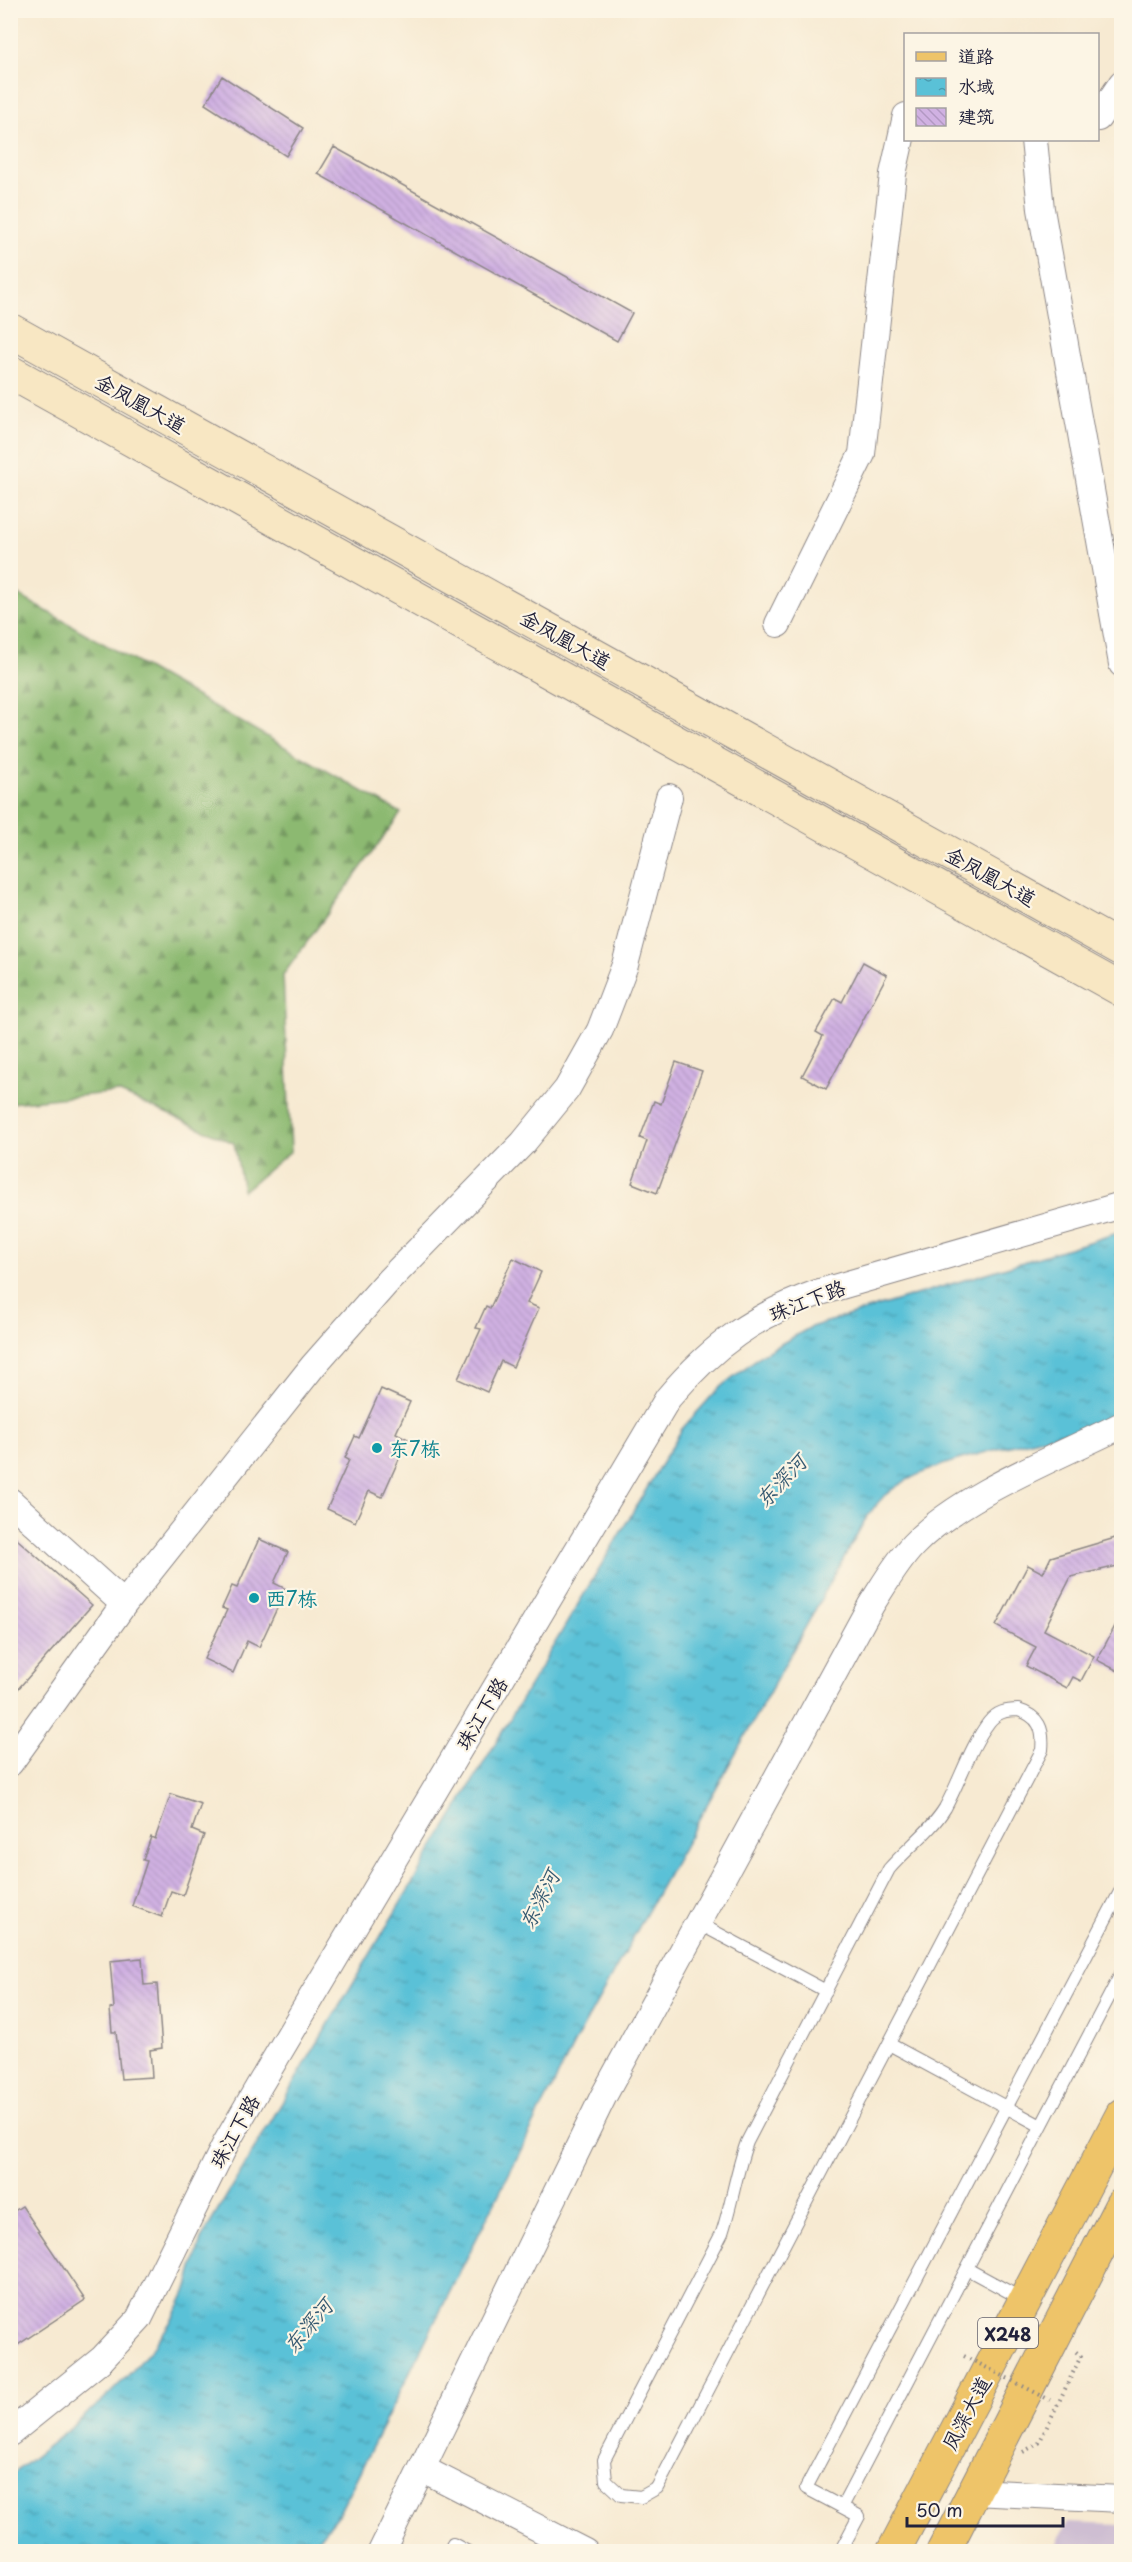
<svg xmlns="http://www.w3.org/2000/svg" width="1132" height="2562" viewBox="0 0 1132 2562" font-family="'Playpen Sans','LXGW WenKai TC',sans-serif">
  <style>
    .industrial { fill: #cebed2 }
    .forest { fill: url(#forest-firs); stroke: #576e56; stroke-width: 1.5 }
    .water { fill: url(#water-ripples); stroke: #3e7289; stroke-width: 1.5 }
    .building { fill: url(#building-back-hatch) }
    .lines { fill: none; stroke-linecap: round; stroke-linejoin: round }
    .lane-casing { stroke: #8c8686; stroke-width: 14 }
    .street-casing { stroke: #8c8686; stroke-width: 28 }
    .secondary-casing { stroke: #8c8686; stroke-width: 35 }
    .primary-casing { stroke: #8c8686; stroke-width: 35 }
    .path { stroke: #8c8686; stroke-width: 4; stroke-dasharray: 1.5 4.5; stroke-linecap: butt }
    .lane { stroke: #fff; stroke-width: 12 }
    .street { stroke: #fff; stroke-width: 26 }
    .secondary { stroke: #f8e7c3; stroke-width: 33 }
    .primary { stroke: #eec469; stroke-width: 33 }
    .path-bridge { stroke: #8c8686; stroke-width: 4; stroke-dasharray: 1.5 4.5; stroke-linecap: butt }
    .culture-dot { fill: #0f9aa8; stroke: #fcf5e5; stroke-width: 2 }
    .labels { text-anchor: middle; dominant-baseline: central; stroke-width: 4.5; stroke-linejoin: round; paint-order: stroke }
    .shield { fill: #fcf5e5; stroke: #63616e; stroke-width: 1.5 }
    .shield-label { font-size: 18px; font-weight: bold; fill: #22223b }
    .street-label { font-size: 20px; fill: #22223b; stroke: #fcf5e5 }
    .culture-label { font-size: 20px; fill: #0d838f; stroke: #fcf5e5; text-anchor: start }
    .water-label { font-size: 21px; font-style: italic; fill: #365a72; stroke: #fcf5e5 }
  </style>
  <defs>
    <pattern id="forest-firs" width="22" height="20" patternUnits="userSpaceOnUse" patternTransform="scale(1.5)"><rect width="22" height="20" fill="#8cb971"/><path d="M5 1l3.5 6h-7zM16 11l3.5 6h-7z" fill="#72965e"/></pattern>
    <pattern id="water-ripples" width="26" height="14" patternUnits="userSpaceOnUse" patternTransform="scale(1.5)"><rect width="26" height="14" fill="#5ac1d7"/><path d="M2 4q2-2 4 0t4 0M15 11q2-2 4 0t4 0" fill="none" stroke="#4a9cb0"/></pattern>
    <pattern id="building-back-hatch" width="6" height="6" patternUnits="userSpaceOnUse" patternTransform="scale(1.5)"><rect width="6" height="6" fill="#d0b1e2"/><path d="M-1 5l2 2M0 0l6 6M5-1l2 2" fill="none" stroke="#b298c3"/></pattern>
  </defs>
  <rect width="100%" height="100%" fill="#fcf5e5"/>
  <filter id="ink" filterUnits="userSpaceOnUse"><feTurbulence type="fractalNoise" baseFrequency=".0167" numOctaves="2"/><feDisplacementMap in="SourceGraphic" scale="12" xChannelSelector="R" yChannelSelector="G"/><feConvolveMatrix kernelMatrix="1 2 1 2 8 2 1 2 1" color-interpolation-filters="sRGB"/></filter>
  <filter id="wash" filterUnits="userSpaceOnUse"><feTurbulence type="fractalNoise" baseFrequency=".008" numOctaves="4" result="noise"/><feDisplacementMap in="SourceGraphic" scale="24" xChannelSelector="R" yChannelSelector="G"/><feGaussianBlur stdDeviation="1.35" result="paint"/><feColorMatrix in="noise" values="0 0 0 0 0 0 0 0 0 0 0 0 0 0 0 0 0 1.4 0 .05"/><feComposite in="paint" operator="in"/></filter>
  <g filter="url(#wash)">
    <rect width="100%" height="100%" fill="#f7ead2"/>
    <!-- industrial -->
    <path class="industrial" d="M 1067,2523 L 1121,2525 L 1121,2551 L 1053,2551 Z"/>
    <!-- forest -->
    <path class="forest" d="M 11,591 L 401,813 L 283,975 L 291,1151 L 243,1191 L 234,1143 L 118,1092 L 11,1103 Z"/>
    <!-- water -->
    <path class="water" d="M 1121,1232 L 1121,1414 L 1070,1439 L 1065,1432 C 1017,1446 932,1460 893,1489 C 881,1497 873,1508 865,1520 L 574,2044 L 339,2513 L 309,2550 L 11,2552 L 11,2475 C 71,2429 157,2364 186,2292 C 192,2275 196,2257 201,2239 L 682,1429 L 719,1388 L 763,1354 L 811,1327 Z"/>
    <g id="blocks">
      <!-- building -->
      <path class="building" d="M 222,76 L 303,128 L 286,156 L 205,104 Z
        M 334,147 L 632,313 L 617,341 L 318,174 Z
        M 863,962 L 887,975 L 826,1089 L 802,1076 L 823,1036 L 816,1032 L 835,998 L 842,1002 Z
        M 676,1062 L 702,1071 L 657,1193 L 632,1183 L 647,1141 L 640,1138 L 654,1101 L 661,1104 Z
        M 513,1258 L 541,1272 L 527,1303 L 539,1308 L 513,1367 L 501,1361 L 487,1392 L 458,1379 L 481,1329 L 476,1328 L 486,1306 L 490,1308 Z
        M 381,1389 L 410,1402 L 396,1433 L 408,1439 L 382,1497 L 369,1491 L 355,1522 L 327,1509 L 349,1460 L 345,1458 L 355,1436 L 359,1438 Z
        M 10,1533 L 92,1605 L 10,1698 Z
        M 1122,1536 L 1122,1565 L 1071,1577 L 1044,1630 L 1094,1656 L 1081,1681 L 1073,1677 L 1067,1688 L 1026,1666 L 1036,1647 L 996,1626 L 1028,1565 L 1043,1573 L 1051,1557 Z
        M 259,1539 L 288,1552 L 274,1583 L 286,1589 L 259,1647 L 247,1641 L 233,1673 L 204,1659 L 227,1610 L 222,1608 L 232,1586 L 237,1588 Z
        M 1122,1613 L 1122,1673 L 1097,1660 Z
        M 171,1794 L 201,1804 L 192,1830 L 204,1835 L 183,1895 L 171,1891 L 162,1917 L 132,1906 L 147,1861 L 143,1860 L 151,1837 L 155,1839 Z
        M 142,1958 L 144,1985 L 157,1984 L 162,2048 L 150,2050 L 152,2077 L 121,2079 L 116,2032 L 112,2032 L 110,2009 L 114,2008 L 110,1961 Z
        M 22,2206 L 85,2300 L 10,2350 L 10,2214 Z"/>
    </g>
  </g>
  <g filter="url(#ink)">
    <use href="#blocks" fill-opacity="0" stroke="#8c8686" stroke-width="1.5"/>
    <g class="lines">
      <defs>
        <path id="lane" d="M 1018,1710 C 1039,1716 1044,1729 1042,1750 L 657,2488 L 641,2497 L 621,2495 L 606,2481 L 604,2460 L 722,2233 C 732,2203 736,2172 747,2142 L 889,1869 C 907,1848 931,1831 945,1808 C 960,1781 970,1747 989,1722 C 997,1712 1006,1710 1018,1710 Z
          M 698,1923 L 826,1991
          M 889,2044 L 1041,2126
          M 967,2269 L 1024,2300
          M 842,2507 L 1122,1972
          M 449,2552 L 453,2544 L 468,2552
          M 840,2552 L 859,2516 L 806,2488 L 1122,1888"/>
        <path id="street" d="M 1098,118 L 1122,83
          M 1034,140 L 1041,209 L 1122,664
          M 778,624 L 862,454 L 893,174 L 906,116
          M 10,1501 L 124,1604
          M 10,1763 L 124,1604 L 313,1366 L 388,1281 L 523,1143 L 567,1089 L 600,1030 L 625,965 L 669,797
          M 10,2433 L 102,2359 L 139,2319 L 226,2143 L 259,2086 L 668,1398 C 713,1345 755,1315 820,1292 L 1122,1205
          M 423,2469 L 585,2552
          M 973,2492 L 1122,2499
          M 381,2552 L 603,2097 L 871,1605 C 884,1585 896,1563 913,1545 C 960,1495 1058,1457 1122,1425"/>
        <path id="secondary" d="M 10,330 L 1122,949
          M 10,372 L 1122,990"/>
        <path id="primary" d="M 893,2552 L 1122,2115
          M 943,2552 L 1122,2204"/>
      </defs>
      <!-- lane casing -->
      <use href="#lane" class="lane-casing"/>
      <!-- street casing -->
      <use href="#street" class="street-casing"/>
      <!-- secondary casing -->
      <use href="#secondary" class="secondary-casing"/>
      <!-- primary casing -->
      <use href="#primary" class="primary-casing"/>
      <!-- path -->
      <path class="path" d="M 1023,2452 L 1039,2443 L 1081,2356 L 1075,2351"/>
      <!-- lane -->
      <use href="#lane" class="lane"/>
      <!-- street -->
      <use href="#street" class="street"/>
      <!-- secondary -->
      <use href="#secondary" class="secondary"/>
      <!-- primary -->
      <use href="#primary" class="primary"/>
      <!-- path-bridge -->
      <path class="path-bridge" d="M 964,2356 L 1050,2400"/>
    </g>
  </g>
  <!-- markers -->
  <g class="culture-dot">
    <circle cx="377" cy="1448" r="6"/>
    <circle cx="254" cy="1598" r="6"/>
  </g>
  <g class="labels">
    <!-- shield labels -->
    <rect class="shield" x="978" y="2318" width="60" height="30" rx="4.5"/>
    <g class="shield-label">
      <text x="1008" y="2333">X248</text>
    </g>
    <!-- street labels -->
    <g class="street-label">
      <text transform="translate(141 403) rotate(29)">金凤凰大道</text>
      <text transform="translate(566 639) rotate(29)">金凤凰大道</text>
      <text transform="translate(991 876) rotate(29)">金凤凰大道</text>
      <text transform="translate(807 1300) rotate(-21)">珠江下路</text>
      <text transform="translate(481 1713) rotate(-59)">珠江下路</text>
      <text transform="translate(234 2131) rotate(-61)">珠江下路</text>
      <text transform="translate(966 2413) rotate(-62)">凤深大道</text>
    </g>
    <!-- culture labels -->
    <g class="culture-label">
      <text x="389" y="1448">东7栋</text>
      <text x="266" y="1598">西7栋</text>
    </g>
    <!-- water labels -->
    <g class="water-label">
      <text transform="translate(780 1480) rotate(-47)">东深河</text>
      <text transform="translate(538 1899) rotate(-63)">东深河</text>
      <text transform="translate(307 2325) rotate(-50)">东深河</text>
    </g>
  </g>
  <!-- margin -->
  <rect width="1132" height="2562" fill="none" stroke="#fcf5e5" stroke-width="36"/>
  <!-- legend -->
  <rect x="904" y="33" width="195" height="108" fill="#fcf5e5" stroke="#a5a1a1" stroke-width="1.5"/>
  <rect x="916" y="52" width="30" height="9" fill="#eec469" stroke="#a5a1a1" stroke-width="1.5"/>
  <text x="958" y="63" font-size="18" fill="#22223b">道路</text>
  <rect x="916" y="78" width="30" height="18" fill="url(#water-ripples)" stroke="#a5a1a1" stroke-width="1.5"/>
  <text x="958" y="93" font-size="18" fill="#22223b">水域</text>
  <rect x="916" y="108" width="30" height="18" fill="url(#building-back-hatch)" stroke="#a5a1a1" stroke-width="1.5"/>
  <text x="958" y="123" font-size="18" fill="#22223b">建筑</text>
  <!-- scale -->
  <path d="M907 2517v9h156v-9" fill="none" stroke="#22223b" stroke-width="3"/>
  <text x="916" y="2517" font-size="18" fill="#22223b" stroke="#fcf5e5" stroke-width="4.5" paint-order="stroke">50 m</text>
</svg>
